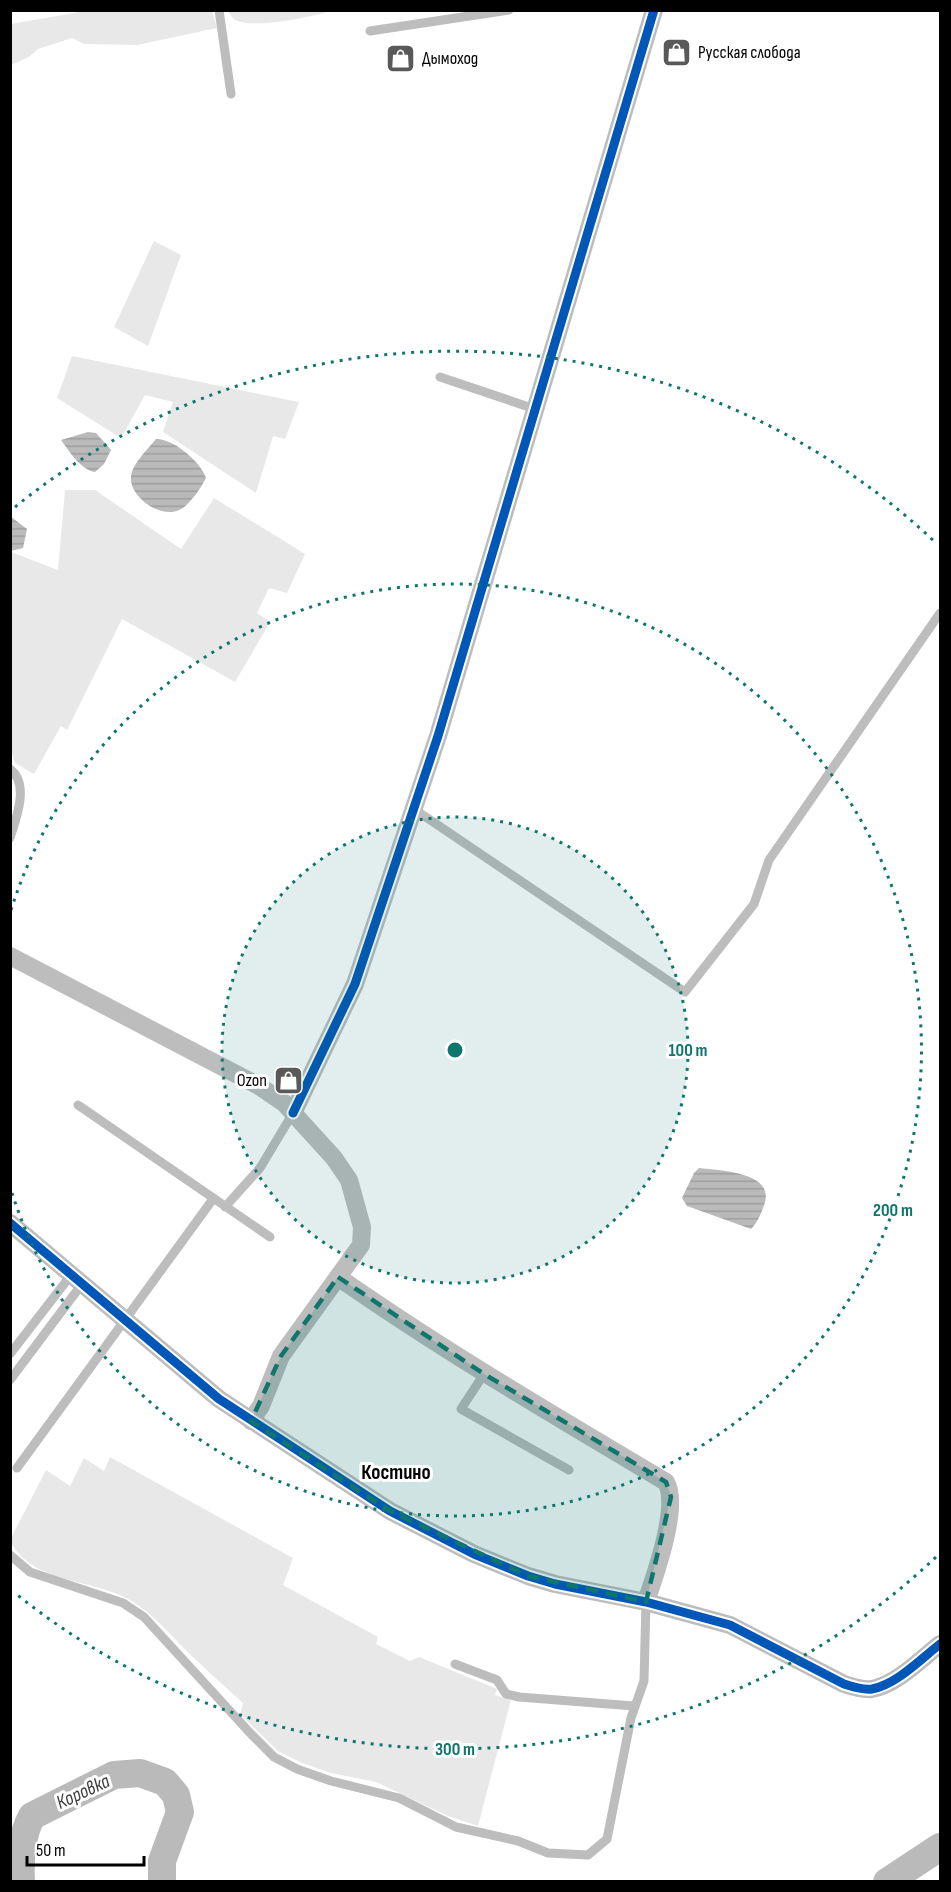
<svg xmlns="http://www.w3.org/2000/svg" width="951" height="1892" viewBox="0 0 951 1892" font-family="'Sofia Sans Condensed',sans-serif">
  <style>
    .green { fill: #e8e8e8 }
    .water { fill: url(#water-rules) }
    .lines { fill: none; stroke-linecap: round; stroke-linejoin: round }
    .river { stroke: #bababa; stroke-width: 28 }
    .lane { stroke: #bdbdbd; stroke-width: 9 }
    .street { stroke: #bdbdbd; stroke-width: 18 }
    .cycleway-casing { stroke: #fff; stroke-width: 13 }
    .cycleway { stroke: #0057b8; stroke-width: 9 }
    .marked { fill: #0f766e; fill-opacity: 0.2; stroke: #0f766e; stroke-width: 4.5; stroke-dasharray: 12 8; stroke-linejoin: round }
    .ring { fill: none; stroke: #0f766e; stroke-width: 3; stroke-dasharray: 3 6 }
    .labels { text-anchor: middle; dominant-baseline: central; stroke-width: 6; stroke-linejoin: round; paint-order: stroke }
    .poi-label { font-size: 18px; fill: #000; stroke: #fff; text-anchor: start }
    .water-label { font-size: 20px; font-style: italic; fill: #3e3e3e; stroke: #fff }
    .quarter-label { font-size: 21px; font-weight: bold; fill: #000; stroke: #fff }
    .centre { fill: #0f766e; stroke: #fff; stroke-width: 3 }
    .ring-label { font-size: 18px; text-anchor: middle; font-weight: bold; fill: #0f766e; stroke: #fff; stroke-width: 6; stroke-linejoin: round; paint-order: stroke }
  </style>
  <defs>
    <pattern id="water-rules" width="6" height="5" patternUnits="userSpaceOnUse" patternTransform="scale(1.5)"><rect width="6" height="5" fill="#bababa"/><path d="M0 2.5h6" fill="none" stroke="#9e9e9e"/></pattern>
  </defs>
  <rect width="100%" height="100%" fill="#fff"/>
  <!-- green -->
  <path class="green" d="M 91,10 L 212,11 L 217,28 L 137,45 L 84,44 L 72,38 L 38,49 L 29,57 L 11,65 L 11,24 Z
    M 228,11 L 331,11 C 311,17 262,27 241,22 C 234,21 231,16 228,11 Z
    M 154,241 L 181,255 L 148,346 L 114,327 Z
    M 72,356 L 299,402 L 285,439 L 273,436 L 256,493 L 163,432 L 173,402 L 145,395 L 121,438 L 57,398 Z
    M 65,490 L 95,490 L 181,549 L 214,498 L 305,554 L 287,593 L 269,588 L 257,613 L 270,622 L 235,682 L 122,619 L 67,730 L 61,726 L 34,774 L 15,763 L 11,750 L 11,552 L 58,570 Z
    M 110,1457 L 293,1558 L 283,1585 L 378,1637 L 376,1644 L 410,1661 L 419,1657 L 497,1689 L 495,1695 L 511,1700 L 478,1826 L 448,1816 L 376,1782 L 331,1773 L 302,1763 L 278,1751 L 240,1714 L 243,1703 C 227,1688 210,1674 195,1659 C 171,1637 152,1610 122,1596 C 85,1579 29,1581 10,1540 L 46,1470 L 70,1486 L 84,1458 L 104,1471 Z"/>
  <!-- water -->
  <path class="water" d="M 88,432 L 96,433 L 111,450 L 104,464 L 95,472 C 81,470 69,451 61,440 Z
    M 156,439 C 174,439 201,462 206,478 C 201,488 189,506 179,510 C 161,519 130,497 131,478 C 131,465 148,449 156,439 Z
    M 10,516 L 27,529 L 23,548 L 11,551 Z
    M 699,1168 C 723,1171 779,1172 763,1208 C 760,1216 757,1223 751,1229 L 687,1206 L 682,1198 L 694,1173 Z"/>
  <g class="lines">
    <!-- river -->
    <path class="river" d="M 21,1882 C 20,1859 21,1836 32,1816 L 114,1775 L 140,1773 L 165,1782 L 176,1795 L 180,1812 L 162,1861 L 162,1882
      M 887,1882 L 940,1847"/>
    <!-- lane -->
    <path class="lane" d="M 219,10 L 231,94
      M 370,31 L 509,10
      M 440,377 L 535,409
      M 10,769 C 30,784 16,819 10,838
      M 414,809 L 685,992 L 754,904 L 769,860 L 940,613
      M 78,1105 L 270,1237
      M 225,1207 L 260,1168 L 293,1113
      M 10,1354 L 71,1275
      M 484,1374 L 461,1409 L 569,1470
      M 10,1380 L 82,1284
      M 17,1468 L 213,1199
      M 10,1555 L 30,1572 L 123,1603 L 144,1617 L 251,1734 L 274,1757 L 297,1769 L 331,1781 L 399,1798 L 456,1827 L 518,1841 L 548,1853 L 588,1855 L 607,1839 L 631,1718 L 644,1681 L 646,1602
      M 455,1664 L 497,1680 L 506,1694 L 519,1697 L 634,1706"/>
    <!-- street -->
    <path class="street" d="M 10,956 L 259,1086 L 284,1103 L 334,1158 L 349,1180 L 362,1227 L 361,1245 L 281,1356 L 261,1406 L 251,1421
      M 293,1113 L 355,984 L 438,736 L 654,10
      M 10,1223 L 219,1399 L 390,1511 L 474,1554 L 528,1576 L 555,1584 L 646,1602 L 730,1625 L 844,1684 C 853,1687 863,1690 872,1689 C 897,1684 921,1659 940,1644
      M 338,1277 C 444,1351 555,1416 666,1482 C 680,1506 655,1575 646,1602"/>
    <defs>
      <path id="cycleway" d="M 293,1113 L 355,984 L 438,736 L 654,10
        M 10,1223 L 219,1399 L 390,1511 L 474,1554 L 528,1576 L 555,1584 L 646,1602 L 730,1625 L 844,1684 C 853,1687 863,1690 872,1689 C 897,1684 921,1659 940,1644"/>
    </defs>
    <!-- cycleway casing -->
    <use href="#cycleway" class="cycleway-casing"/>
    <!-- cycleway -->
    <use href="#cycleway" class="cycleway"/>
  </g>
  <!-- marked area -->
  <path class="marked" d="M 338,1277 L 484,1374 L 666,1482 L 671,1497 L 646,1602 L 528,1576 L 390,1511 L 251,1421 L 281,1356 Z"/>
  <!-- distance rings -->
  <circle cx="455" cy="1050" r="233" fill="#0f766e" fill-opacity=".12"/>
  <g class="ring">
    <circle cx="455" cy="1050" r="233"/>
    <path d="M11 910A466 466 0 1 1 11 1190"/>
    <path d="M936 1557A699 699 0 0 1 15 1593M15 507A699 699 0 0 1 936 543"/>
  </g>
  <!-- icons -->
  <defs>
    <symbol id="shop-square" viewBox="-11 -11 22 22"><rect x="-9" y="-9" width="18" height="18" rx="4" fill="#595959" stroke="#fff"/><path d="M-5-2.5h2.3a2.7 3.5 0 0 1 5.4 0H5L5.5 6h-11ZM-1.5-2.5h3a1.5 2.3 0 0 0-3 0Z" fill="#fff"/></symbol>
  </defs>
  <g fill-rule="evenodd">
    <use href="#shop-square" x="660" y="36" width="33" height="33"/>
    <use href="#shop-square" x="384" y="42" width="33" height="33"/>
    <use href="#shop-square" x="272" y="1064" width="33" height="33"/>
  </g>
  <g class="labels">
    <!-- poi labels -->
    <g class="poi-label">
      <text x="698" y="52">Русская слобода</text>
      <text x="422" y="58">Дымоход</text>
      <text x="267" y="1080" text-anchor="end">Ozon</text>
    </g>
    <!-- water labels -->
    <g class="water-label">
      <text transform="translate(83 1792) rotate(-25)">Коровка</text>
    </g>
    <!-- quarter labels -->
    <g class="quarter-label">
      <text x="396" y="1472">Костино</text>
    </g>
  </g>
  <circle cx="455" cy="1050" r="9" class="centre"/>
  <g class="ring-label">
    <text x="688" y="1056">100 m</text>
    <text x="893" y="1216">200 m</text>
    <text x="455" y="1755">300 m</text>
  </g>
  <!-- border -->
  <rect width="951" height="1892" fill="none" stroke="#000000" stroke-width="24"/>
  <!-- scale -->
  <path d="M27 1856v9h117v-9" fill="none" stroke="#000000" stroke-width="3"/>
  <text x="36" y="1856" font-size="18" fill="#000000" stroke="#ffffff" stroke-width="4.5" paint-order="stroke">50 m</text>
</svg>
